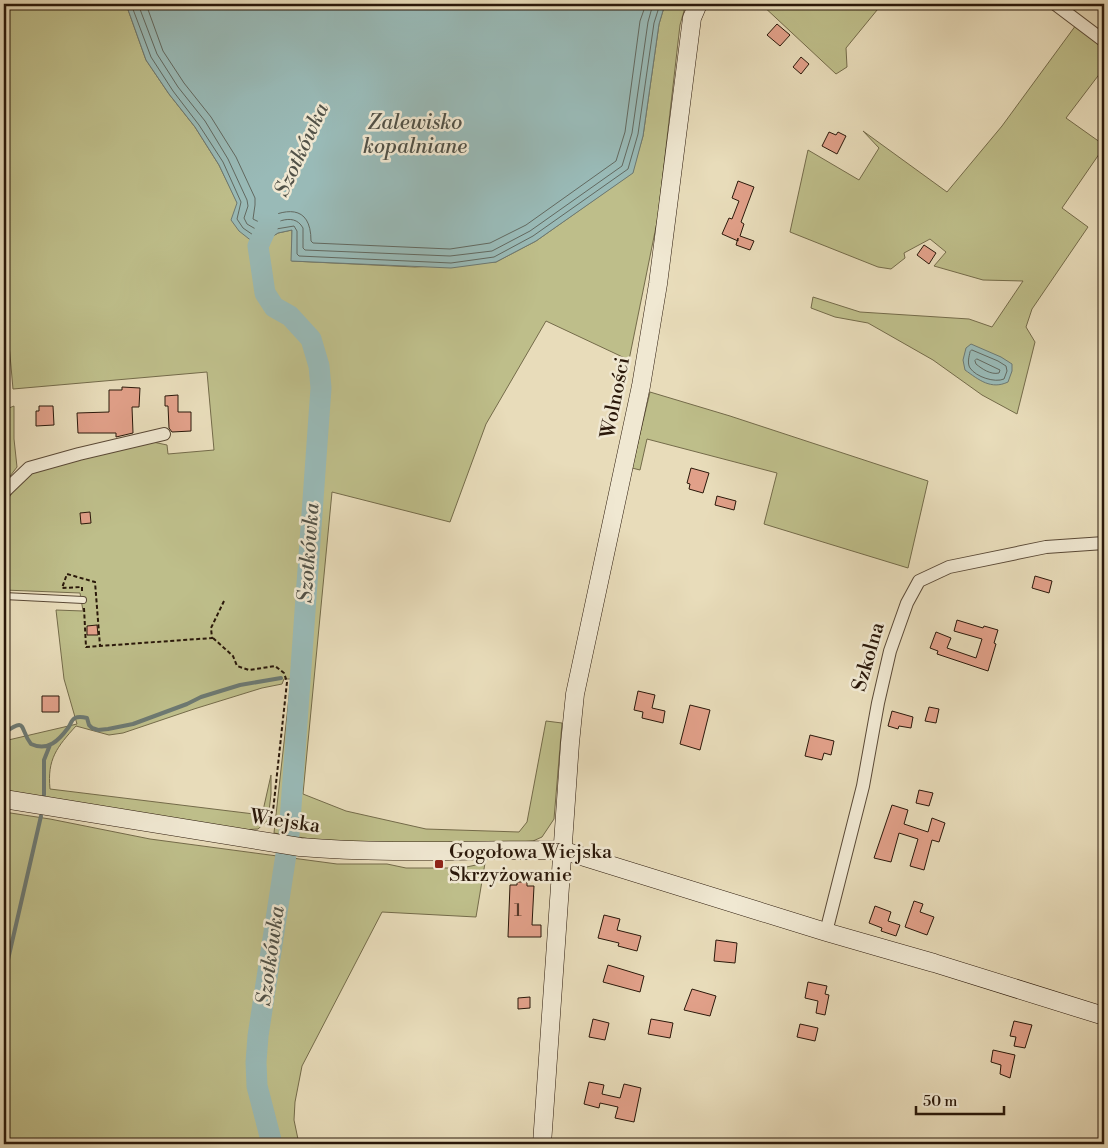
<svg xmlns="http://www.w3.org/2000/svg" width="1108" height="1148" viewBox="0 0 1108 1148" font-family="'Libre Bodoni',serif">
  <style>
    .green { fill: #bebe8a; stroke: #746b4a }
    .water { fill: #99bab7; stroke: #6d7972 }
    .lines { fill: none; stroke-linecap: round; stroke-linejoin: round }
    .shore { stroke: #626960; stroke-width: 1 }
    .stream { stroke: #6d7972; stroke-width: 4 }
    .river { stroke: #99bab7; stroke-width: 21 }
    .building { fill: #e1a089; stroke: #2a180a }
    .lane-casing { stroke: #5a4936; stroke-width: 8 }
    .street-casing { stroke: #5a4936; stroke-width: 14 }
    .secondary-casing { stroke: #2a180a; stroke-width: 19 }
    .path { stroke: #2a180a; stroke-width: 2; stroke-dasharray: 4 2.5; stroke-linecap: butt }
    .lane { stroke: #f0e8d2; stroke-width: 6 }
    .street { stroke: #f0e8d2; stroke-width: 12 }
    .secondary { stroke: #f0e8d2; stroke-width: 18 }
    .poi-dot { fill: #8f2418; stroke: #f0e8d2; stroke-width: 2 }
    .labels { text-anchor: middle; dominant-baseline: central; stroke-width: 5; stroke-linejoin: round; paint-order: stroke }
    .number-label { font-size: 18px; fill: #583a2a }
    .street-label { font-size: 20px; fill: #2a180a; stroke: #f0e8d2 }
    .poi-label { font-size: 20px; fill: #2a180a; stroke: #f0e8d2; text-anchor: start }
    .water-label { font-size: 21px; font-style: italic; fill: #515147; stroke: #f0e8d2 }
  </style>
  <rect width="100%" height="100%" fill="#e8dcba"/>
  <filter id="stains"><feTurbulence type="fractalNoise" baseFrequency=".004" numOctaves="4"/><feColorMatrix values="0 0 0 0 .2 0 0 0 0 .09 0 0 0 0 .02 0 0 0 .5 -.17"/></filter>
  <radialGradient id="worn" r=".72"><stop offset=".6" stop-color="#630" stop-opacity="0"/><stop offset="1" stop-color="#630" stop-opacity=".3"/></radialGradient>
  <!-- green -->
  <path class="green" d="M 4,4 L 126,4 L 146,60 L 169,94 L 195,127 L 219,165 L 258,245 L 278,233 L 292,230 L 292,261 L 415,267 L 496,262 L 536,241 L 632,173 L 643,136 L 659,24 L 665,4 L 686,4 L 680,25 L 658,217 L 629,360 L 546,321 L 486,424 L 450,522 L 332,492 L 303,794 L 346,811 L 426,829 L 519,832 L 527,822 L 546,721 L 562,723 L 554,819 L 542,837 L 533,841 L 490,844 L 340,844 L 274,833 L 291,679 L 284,679 L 282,684 L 262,688 L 194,709 L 123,733 L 109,735 L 76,726 C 57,747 47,759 50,789 L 262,815 L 271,775 L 271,794 L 268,820 L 258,829 L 241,830 L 4,794 L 4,741 L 77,724 L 64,679 L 56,610 L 83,611 L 80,593 L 4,590 L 4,505 L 20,481 L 38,470 L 153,442 L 167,445 L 168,454 L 214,450 L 207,372 L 13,389 L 6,310 L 4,309 Z
    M 761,4 L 882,4 L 846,48 L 847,67 L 836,74 Z
    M 1076,25 L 1104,46 L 1104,68 L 1066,118 L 1104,145 L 1104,147 L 1062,208 L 1088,227 L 1032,309 L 1026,327 L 1035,342 L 1017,414 L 982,395 L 933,360 L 868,323 L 835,317 L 811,308 L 813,297 L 860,312 L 969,319 L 992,327 L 1023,281 L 983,280 L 934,266 L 946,252 L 930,239 L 904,253 L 905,258 L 891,269 L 878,267 L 790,232 L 808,150 L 859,180 L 879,148 L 863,131 L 947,192 L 1002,126 Z
    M 650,392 L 730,416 L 928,481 L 908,568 L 764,524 L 777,473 L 647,439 L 640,470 L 632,468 Z
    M 14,406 L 14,439 L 17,467 L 4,484 L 4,410 Z
    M 4,812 L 50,819 L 150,839 L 337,864 L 387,864 L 406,868 L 462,868 L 485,863 L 476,917 L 382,912 L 302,1066 L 295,1102 L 294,1120 L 299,1144 L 4,1144 Z"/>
  <!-- water -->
  <path class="water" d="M 126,4 L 665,4 L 659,24 L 643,136 L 633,173 L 536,241 L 496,262 L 451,268 L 291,261 L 292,230 L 278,233 L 258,246 L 239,231 L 231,220 L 237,203 L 219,165 L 195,127 L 169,94 L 146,60 Z
    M 971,344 L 1001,357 L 1012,364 L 1012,371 L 1008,382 C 991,390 979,380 965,370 L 963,360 L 966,348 Z"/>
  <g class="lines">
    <!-- shore -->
    <path class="shore" d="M 131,4 L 151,57 L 173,91 L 199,125 L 223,162 L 241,202 L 237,219 L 243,228 L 259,239 L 276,229 L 294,226 L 297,231 L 297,254 L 299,256 L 451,263 L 494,257 L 533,236 L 628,169 L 638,134 L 654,23 L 660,4
      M 138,4 L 157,54 L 178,87 L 205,121 L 228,159 L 247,200 L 248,206 L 244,218 L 247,224 L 259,231 C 271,225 293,210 303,228 L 303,248 L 305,250 L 450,256 L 492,251 L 530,231 L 622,166 L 632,133 L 648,22 L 653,4
      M 146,4 L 163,51 L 184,83 L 211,117 L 236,157 L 255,198 L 255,205 L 253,219 L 259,222 C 284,208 311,203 311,241 L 313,243 L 450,249 L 490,243 L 526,225 L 616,161 L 625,132 L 640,21 L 646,4
      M 972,350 L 998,361 L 1006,366 L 1007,371 L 1004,379 C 995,383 976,377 970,368 C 967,363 969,357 970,352 Z
      M 977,359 L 1000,370 L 999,373 C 991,375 982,369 976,364 L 975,361 Z"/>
    <!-- stream -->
    <path class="stream" d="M 299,676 L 302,676
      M 4,733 C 28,716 19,729 31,744 C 48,752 59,740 68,728 C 71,724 71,720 75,718 C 79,716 83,717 87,718 L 89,725 L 92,728 L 98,730 L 108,729 L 133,724 L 187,704 L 201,697 L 240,685 L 281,678
      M 44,795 L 44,760 L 50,745
      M 4,977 L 41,816"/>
    <!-- river -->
    <path class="river" d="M 270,220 L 258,246 L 265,293 L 274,307 L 290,316 L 311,339 L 319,366 L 321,388 L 289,835 L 258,1036 L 256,1062 L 257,1086 L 272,1144"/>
  </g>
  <!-- building -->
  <path class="building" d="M 777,24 L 790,35 L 780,46 L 767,35 Z
    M 801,57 L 809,64 L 801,74 L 793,67 Z
    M 829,132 L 836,135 L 838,132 L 846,136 L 837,154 L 822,146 Z
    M 738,181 L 754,187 L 741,222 L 744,224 L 740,236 L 754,241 L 750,250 L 736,245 L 738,238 L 738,241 L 722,234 L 729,218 L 732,219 L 739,201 L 732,198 Z
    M 924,245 L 936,253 L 929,264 L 917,255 Z
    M 122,387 L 140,388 L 139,407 L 132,407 L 133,433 L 116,437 L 116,433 L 78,433 L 77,413 L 109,412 L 109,390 L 122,390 Z
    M 178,395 L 178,412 L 191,412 L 191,431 L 172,432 L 169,428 L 168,406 L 165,406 L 165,396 Z
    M 39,406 L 53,406 L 54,425 L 36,426 L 36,411 L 39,411 Z
    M 691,468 L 709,473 L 703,493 L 689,489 L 690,484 L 687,483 Z
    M 717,496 L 736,501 L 734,510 L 715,505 Z
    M 90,512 L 91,523 L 81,524 L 80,513 Z
    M 1035,576 L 1052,581 L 1049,593 L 1032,588 Z
    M 957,620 L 983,628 L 984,626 L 998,630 L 994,643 L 996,644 L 988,671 L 937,654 L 938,651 L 930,648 L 936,632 L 951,638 L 947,648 L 976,658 L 982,639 L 954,631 Z
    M 97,625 L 98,635 L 87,635 L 87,626 Z
    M 638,691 L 655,695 L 652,708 L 665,711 L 663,723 L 642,718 L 643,712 L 634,710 Z
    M 42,696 L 59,696 L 59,712 L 42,712 Z
    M 690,705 L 710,710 L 700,750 L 680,744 Z
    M 929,707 L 939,709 L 936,723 L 925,721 Z
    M 892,711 L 913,717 L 911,728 L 899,726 L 898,729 L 888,726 Z
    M 810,735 L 834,741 L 831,755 L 824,753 L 822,760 L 805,756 Z
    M 919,790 L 933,793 L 929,806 L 916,803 Z
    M 892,805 L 908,810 L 904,824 L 928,832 L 932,818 L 945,823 L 939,842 L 932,840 L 924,870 L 910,866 L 918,839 L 899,833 L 891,862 L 874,858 Z
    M 517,882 L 527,882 L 527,886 L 534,886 L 532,925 L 541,925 L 541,937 L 508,937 L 510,885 L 517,885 Z
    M 914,901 L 923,904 L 920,912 L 934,917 L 927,935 L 905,927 Z
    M 875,906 L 891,912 L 888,921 L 900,925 L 896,936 L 881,931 L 882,928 L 869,923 Z
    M 604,915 L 620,919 L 617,930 L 641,936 L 637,951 L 618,946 L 619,943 L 598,938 Z
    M 716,940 L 737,943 L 735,963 L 714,961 Z
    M 608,965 L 644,976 L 640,992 L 603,982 Z
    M 808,982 L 827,986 L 825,994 L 829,995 L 825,1015 L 816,1013 L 818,1001 L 805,998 Z
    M 692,989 L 716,996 L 710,1016 L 684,1010 Z
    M 530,997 L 530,1008 L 518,1009 L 518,998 Z
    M 593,1019 L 609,1023 L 605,1040 L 589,1037 Z
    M 651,1019 L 673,1023 L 670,1038 L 648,1034 Z
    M 1014,1021 L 1032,1025 L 1025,1048 L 1014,1046 L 1016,1037 L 1010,1036 Z
    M 800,1024 L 818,1028 L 815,1041 L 797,1037 Z
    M 993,1050 L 1015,1055 L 1010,1078 L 1000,1074 L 1001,1065 L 991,1062 Z
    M 589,1082 L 604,1085 L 602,1094 L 620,1098 L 624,1084 L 641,1088 L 634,1122 L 615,1118 L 618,1107 L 600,1103 L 599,1108 L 584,1104 Z"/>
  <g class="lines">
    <defs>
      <path id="lane" d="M 4,596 L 83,600"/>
      <path id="street" d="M 1055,4 L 1104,41
        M 4,492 L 29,468 L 79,454 L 164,434
        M 826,932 L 863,786 L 878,703 L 890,651 L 907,603 L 919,581 L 949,567 L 1046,547 L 1104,543"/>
      <path id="secondary" d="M 4,799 L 300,847 C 385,854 470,850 555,850 L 568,852 L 826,932 L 934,963 L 1104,1016
        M 542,1144 L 570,743 L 575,694 L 641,386 L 658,284 L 692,18 L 698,4"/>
    </defs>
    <!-- lane casing -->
    <use href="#lane" class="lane-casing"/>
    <!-- street casing -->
    <use href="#street" class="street-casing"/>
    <!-- secondary casing -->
    <use href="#secondary" class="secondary-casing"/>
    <!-- path -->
    <path class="path" d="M 82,591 L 82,587 L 62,588 L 67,574 L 95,582 L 100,646
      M 84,608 L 86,647 L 212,638 L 211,628 L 224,601
      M 213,638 L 233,656 L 237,666 L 249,670 L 275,666 L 284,673 L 287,682 L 273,811 L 270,827"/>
    <!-- lane -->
    <use href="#lane" class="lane"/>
    <!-- street -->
    <use href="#street" class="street"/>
    <!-- secondary -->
    <use href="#secondary" class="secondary"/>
  </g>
  <!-- markers -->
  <rect class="poi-dot" x="434" y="859" width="10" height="10" rx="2.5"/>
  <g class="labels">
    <!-- number labels -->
    <g class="number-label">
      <text x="518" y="910">1</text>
    </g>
    <!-- street labels -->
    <g class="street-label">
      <text transform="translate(616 398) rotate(-79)">Wolności</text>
      <text transform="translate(869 657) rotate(-74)">Szkolna</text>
      <text transform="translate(285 822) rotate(8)">Wiejska</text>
    </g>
    <!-- poi labels -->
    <g class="poi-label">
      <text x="449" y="852">Gogołowa Wiejska<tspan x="449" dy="23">Skrzyżowanie</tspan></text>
    </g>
    <!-- water labels -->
    <g class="water-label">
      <text x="415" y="123">Zalewisko<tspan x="415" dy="24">kopalniane</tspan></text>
      <text transform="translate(302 150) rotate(-65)">Szotkówka</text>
      <text transform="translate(309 553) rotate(-86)">Szotkówka</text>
      <text transform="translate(271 956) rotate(-82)">Szotkówka</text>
    </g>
  </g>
  <!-- margin -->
  <rect width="1108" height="1148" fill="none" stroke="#e8dcba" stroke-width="20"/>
  <rect x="5" y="5" width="1098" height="1138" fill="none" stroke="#2a180a" stroke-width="2.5"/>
  <rect x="10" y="10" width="1088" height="1128" fill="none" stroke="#2a180a"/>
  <!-- scale -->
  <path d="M916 1106v8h88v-8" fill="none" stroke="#2a180a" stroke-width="2.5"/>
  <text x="923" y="1106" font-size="15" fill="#2a180a" stroke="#f0e8d2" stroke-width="4" paint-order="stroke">50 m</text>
  <rect width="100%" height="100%" filter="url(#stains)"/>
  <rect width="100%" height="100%" fill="url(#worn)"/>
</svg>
